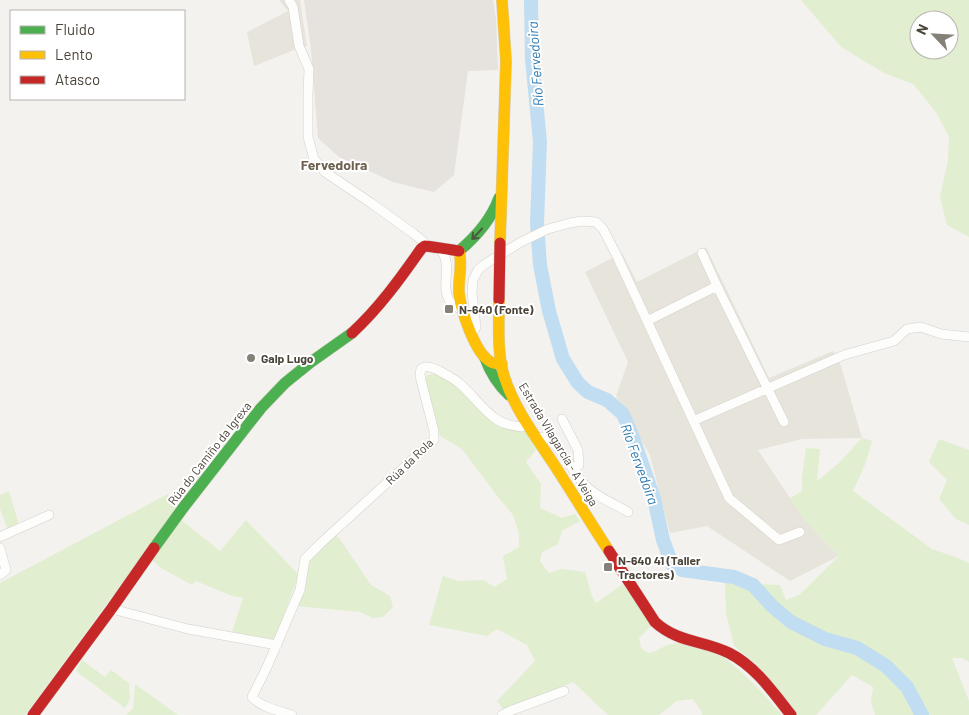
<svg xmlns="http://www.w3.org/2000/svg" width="969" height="715" viewBox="0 0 969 715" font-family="Barlow,sans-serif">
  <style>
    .residential { fill: #e7e4dc }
    .industrial { fill: #e6e2de }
    .green { fill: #e1eecf; fill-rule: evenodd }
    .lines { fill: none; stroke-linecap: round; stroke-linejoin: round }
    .river { stroke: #c0ddf1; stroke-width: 14 }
    .street-casing { stroke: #d2d0cb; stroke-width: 10 }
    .fast-casing { stroke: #d3cfc5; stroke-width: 12 }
    .slow-casing { stroke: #d3cfc5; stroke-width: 12 }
    .jam-casing { stroke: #d3cfc5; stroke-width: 12 }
    .street { stroke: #fdfdfc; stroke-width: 9 }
    .fast { stroke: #4caf50; stroke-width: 11 }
    .slow { stroke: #ffc107; stroke-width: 11 }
    .jam { stroke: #c62828; stroke-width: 11 }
    .jam-bridge-casing { stroke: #d3cfc5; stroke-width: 12; stroke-linecap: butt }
    .jam-bridge { stroke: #c62828; stroke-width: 11 }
    .oneway { stroke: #4b593e }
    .poi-dot { fill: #868178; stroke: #fff; stroke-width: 2 }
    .labels { text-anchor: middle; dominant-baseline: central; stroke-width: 4; stroke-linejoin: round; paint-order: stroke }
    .poi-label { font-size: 12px; font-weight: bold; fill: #4b4439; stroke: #fff; text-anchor: start }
    .street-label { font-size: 12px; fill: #4b4439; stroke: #fff }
    .water-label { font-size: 14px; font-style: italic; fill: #2e7ab2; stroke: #fff }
    .neighbourhood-label { font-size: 14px; font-weight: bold; fill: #6e6250; stroke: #fff }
  </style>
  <rect width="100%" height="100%" fill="#f4f2ee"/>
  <!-- residential -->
  <path class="residential" d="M 279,0 L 300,0 L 307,46 L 297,49 L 254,66 L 247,32 L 288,11 Z
    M 706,247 L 769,378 L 833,351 L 841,366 L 862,438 L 802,439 L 758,450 L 804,519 L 839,556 L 790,581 L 707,526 L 670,533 L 650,455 L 616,396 L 628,362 L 585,272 L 622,253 L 637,282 Z"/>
  <!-- industrial -->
  <path class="industrial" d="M 304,0 L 493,0 L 496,19 L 498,70 L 468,71 L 454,175 L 434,192 L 393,182 L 339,157 L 318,138 L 311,49 Z"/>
  <!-- green -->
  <path class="green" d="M 801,0 L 969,0 L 969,237 L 947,225 L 940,197 L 948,160 L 949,137 L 936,112 L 913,84 L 884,73 L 841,47 ZM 919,20 L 949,20 L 949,50 L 919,50 Z
    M 435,374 L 462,389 L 500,425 L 524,429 L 536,450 L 526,462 L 541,484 L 540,508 L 562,518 L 575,514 L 580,521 L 562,531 L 558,544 L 542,552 L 540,561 L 549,573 L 561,569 L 585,572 L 592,596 L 596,603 L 623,584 L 651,626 L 639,638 L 641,648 L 648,653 L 654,652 L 667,645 L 677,643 L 707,651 L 725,658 L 739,670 L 757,687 L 782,715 L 702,715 L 702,712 L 693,699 L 677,701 L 659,715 L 608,715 L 573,682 L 504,710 L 497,701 L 535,661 L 527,645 L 497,629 L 487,636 L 429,625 L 443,576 L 459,581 L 484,580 L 494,587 L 507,579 L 503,556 L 519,547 L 519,533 L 513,515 L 498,497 L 462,449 L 440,436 L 424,383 L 427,375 Z
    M 862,438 L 872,441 L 865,465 L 853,491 L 932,549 L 958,558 L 969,563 L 969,662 L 962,658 L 952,658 L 969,701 L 969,715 L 875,715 L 871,702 L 873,687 L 852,675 L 816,715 L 798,715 L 755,663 L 734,646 L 726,613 L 725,583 L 780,585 L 786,600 L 799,595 L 839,556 L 804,519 L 790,498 L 802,491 L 802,479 L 806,448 L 820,449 L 817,481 L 838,464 Z
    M 939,439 L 969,450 L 969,525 L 956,519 L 939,499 L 947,480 L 929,462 Z
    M 9,491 L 19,525 L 8,530 L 0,509 L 0,495 Z
    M 168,494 L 177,508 L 25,715 L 0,715 L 0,583 Z
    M 180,519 L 220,551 L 246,520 L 299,575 L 274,640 L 232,632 L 243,598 L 232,596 L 196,581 L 192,585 L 161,568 L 151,559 Z
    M 335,536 L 339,538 L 371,585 L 390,596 L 393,607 L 383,617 L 373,618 L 360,612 L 295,606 L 308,560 Z
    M 82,660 L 105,677 L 111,670 L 129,683 L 130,699 L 125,708 L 76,671 Z
    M 135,684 L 178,715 L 126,715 L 133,708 Z"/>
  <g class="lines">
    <!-- river -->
    <path class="river" d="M 531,0 L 532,59 L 540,142 L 537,223 L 540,265 L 549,311 L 563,359 L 578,383 L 588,392 L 607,400 L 623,414 L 632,435 L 654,498 L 663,540 L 672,564 L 682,570 L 734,577 L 753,585 L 772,606 L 791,622 L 825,639 L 857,648 L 886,666 L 907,687 L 922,715"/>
    <defs>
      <path id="street" d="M 289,0 L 293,7 L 299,46 L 309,69 L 308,94 L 308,137 L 314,159 L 325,172 L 371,203 L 414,234 L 423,241 L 425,246
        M 440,249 C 454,265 440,284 449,300 C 452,305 458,308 462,310
        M 702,253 L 717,286
        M 647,321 L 717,286 L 784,422
        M 472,334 L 476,327 L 472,292 L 473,280 L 478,270 L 485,264 L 521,242 L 548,229 L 570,223 L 582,221 L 596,222 L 603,229 L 617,256 L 729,498 L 779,540 L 800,532
        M 562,419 L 578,450 L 579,465 L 574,470
        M 693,421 L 844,355 L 894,341 L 907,329 L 921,327 L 941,334 L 969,337
        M 538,439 C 540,438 542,436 545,437 C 558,440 575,476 585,485 C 597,498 614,503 628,512
        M 0,537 L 49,515
        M 0,548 L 6,570 L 0,575
        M 112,608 L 116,610 L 188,629 L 277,645
        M 292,715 C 279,711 261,707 252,697 L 267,667 L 300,590 L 305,559 L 321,543 L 434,440 L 434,431 L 421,380 L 420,374 L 421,369 C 423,368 424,367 425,367 C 432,365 454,379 459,383 C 472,394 482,409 496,419 C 503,424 513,426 521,427 L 528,423
        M 502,715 L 510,711 L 564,691"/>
      <path id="fast" d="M 459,251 C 477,236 491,220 499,198
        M 485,358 C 490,372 498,385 509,395
        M 154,548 L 183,508 L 261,408 L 285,383 L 311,362 L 352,333"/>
      <path id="slow" d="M 500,243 L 506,61 L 502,0
        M 459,251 C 463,264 458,279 459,293 C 461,310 475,354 491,362 C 494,364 498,364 502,364
        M 499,300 C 499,325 497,352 504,376 C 514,408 535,436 553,463 C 572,492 590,522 609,551"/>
      <path id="jam" d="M 352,333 C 379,308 400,279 421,249 C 422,248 423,247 425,246 C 427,246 454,250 459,251
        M 609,551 L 655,622 C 678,643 703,640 729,653 C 755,666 773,692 791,715
        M 33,715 L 112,608 L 154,548"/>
    </defs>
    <!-- street casing -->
    <use href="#street" class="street-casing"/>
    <!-- fast casing -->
    <use href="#fast" class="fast-casing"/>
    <!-- slow casing -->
    <use href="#slow" class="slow-casing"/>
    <!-- jam casing -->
    <use href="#jam" class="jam-casing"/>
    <!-- street -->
    <use href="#street" class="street"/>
    <!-- fast -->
    <use href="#fast" class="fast"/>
    <!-- slow -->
    <use href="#slow" class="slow"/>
    <!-- jam -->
    <use href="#jam" class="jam"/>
    <defs>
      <path id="jam-bridge" d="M 499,300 L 500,243"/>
    </defs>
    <!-- jam-bridge casing -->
    <use href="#jam-bridge" class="jam-bridge-casing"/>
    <!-- jam-bridge -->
    <use href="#jam-bridge" class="jam-bridge"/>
  </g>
  <!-- one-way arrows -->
  <defs><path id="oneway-shaft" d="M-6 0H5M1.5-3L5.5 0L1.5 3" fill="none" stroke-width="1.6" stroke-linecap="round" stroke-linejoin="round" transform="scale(1.25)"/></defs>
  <use class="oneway" href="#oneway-shaft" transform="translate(477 234) rotate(133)"/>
  <!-- markers -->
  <g class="poi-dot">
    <rect x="444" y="304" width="10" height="10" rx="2.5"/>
    <circle cx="251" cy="358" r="5"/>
    <rect x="603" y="562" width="10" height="10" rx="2.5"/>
  </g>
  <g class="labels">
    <!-- poi labels -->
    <g class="poi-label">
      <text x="459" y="309">N-640 (Fonte)</text>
      <text x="261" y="358">Galp Lugo</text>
      <text x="618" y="560">N-640 41 (Taller<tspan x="618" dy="14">Tractores)</tspan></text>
    </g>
    <!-- street labels -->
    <g class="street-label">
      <text transform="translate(559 444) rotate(59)">Estrada Vilagarcía - A Veiga</text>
      <text transform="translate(209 453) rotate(-52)">Rúa do Camiño da Igrexa</text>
      <text transform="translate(409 461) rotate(-44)">Rúa da Rola</text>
    </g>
    <!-- water labels -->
    <g class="water-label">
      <text transform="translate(535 64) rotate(-94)">Río Fervedoira</text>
      <text transform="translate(640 464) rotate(70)">Río Fervedoira</text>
    </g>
    <!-- neighbourhood labels -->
    <g class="neighbourhood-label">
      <text x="334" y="164">Fervedoira</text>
    </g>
  </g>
  <!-- legend -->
  <rect x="10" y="10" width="175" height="90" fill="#ffffff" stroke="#b7b4b0"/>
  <rect x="20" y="26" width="25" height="8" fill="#4caf50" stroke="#b7b4b0"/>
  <text x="55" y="35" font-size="15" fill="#4b4439">Fluido</text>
  <rect x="20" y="51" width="25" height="8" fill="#ffc107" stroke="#b7b4b0"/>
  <text x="55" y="60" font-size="15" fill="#4b4439">Lento</text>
  <rect x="20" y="76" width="25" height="8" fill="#c62828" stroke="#b7b4b0"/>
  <text x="55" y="85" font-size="15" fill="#4b4439">Atasco</text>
  <!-- north arrow -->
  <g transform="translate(934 35) rotate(295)"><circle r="24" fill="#ffffff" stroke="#b7b4b0"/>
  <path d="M0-4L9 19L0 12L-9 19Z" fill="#868178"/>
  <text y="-8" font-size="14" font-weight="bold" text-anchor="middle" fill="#4b4439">N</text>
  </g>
</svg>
